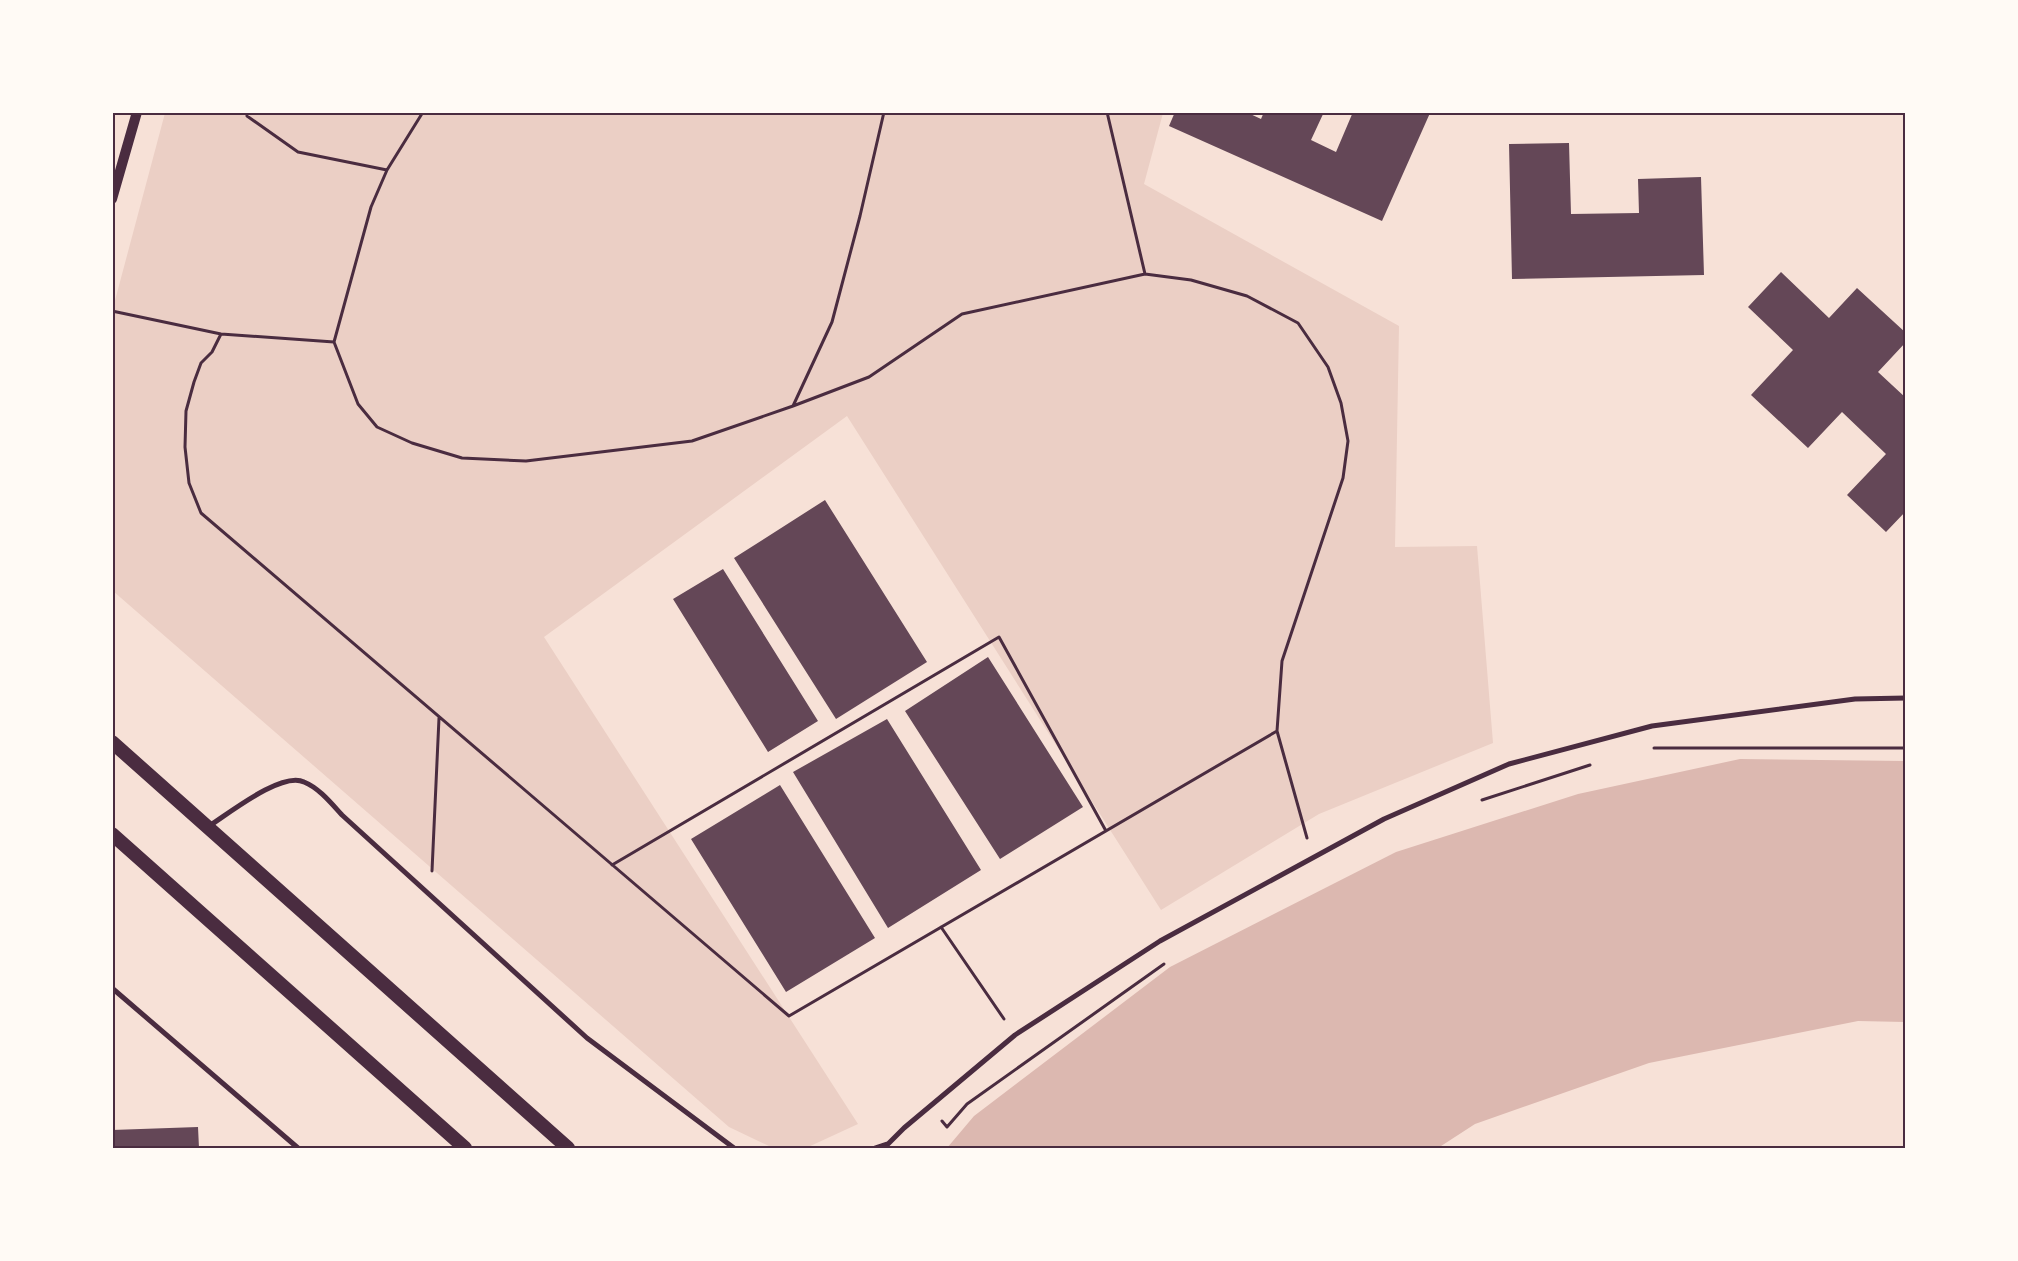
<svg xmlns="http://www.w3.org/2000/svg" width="2018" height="1261" viewBox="0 0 2018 1261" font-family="Roboto,sans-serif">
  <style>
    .green { fill: #ebcfc5 }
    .water { fill: #dcb8b0 }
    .building { fill: #644757 }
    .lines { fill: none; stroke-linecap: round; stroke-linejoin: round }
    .path { stroke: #4a2c40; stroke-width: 3 }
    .minor { stroke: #4a2c40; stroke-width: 5 }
    .secondary { stroke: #4a2c40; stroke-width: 10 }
    .trunk { stroke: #4a2c40; stroke-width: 14 }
    .neatline { fill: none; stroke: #4a2c40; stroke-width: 2 }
  </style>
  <rect width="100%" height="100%" fill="#f7e1d7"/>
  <!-- green -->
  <path class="green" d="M 165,113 L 1163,113 L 1144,184 L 1399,326 L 1395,547 L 1477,546 L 1493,743 L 1319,814 L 1161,910 L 847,416 L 544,637 L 858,1124 L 806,1148 L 769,1146 L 729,1127 L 113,591 L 113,308 Z"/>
  <!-- water -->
  <path class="water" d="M 1740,759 L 1905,761 L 1905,1022 L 1858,1021 L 1649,1063 L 1475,1124 L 1438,1148 L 947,1148 L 974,1116 L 1170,967 L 1396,852 L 1578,794 Z"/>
  <!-- building -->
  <path class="building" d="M 1175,112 L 1246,112 L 1261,119 L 1264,112 L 1324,112 L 1311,140 L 1336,152 L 1353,112 L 1430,113 L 1382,221 L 1169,126 Z
    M 1569,143 L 1571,214 L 1639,213 L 1638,179 L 1701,177 L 1704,275 L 1512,279 L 1509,144 Z
    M 1781,272 L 1829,318 L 1857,288 L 1906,333 L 1906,342 L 1878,372 L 1906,398 L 1906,511 L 1886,532 L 1847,495 L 1886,454 L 1842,412 L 1808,448 L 1751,395 L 1793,350 L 1748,307 Z
    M 825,500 L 927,662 L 836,719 L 734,558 Z
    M 723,569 L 818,721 L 768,752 L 673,599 Z
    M 988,657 L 1083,807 L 1000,859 L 905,711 Z
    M 887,719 L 981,870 L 888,928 L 793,772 Z
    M 780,785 L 875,938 L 786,992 L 691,839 Z
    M 198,1127 L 199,1148 L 112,1148 L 112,1130 Z"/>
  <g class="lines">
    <!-- path -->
    <path class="path" d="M 247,112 L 247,116 L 298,152 L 387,170
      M 1107,112 L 1145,274
      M 112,311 L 221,334 L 334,342 L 371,207 L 387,170 L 423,112
      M 221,334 L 212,352 L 201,363 L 194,382 L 186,411 L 185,447 L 189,483 L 201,513 L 789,1016 L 1277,731
      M 334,342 L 358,404 L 377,427 L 412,443 L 462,458 L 526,461 L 692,441 L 793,406 L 869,377 L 962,314 L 1145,274 L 1191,280 L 1247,296 L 1298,323 L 1328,367 L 1341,403 L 1348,441 L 1343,478 L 1282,661 L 1277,731 L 1307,838
      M 793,406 L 832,322 L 860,216 L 884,112
      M 1654,748 L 1906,748
      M 1482,800 L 1590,765
      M 612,865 L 999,637 L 1106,831
      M 432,871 L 439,718
      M 941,927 L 1004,1019
      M 942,1121 L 947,1127 L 967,1104 L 1164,964"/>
    <!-- minor -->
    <path class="minor" d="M 209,826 C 228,814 282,771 304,782 C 319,788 331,803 342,815 L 587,1038 L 734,1148
      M 112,988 L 298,1148
      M 875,1148 L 887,1144
      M 884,1148 L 904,1128 L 1015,1035 L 1160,941 L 1384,819 L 1509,764 L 1652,726 L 1855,699 L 1906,698"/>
    <!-- secondary -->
    <path class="secondary" d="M 112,199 L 137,112"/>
    <!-- trunk -->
    <path class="trunk" d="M 112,742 L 568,1148
      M 112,834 L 465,1148"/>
  </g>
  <!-- border -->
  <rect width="2018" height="1261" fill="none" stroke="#fffaf5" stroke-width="228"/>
  <rect x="114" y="114" width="1790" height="1033" class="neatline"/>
</svg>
